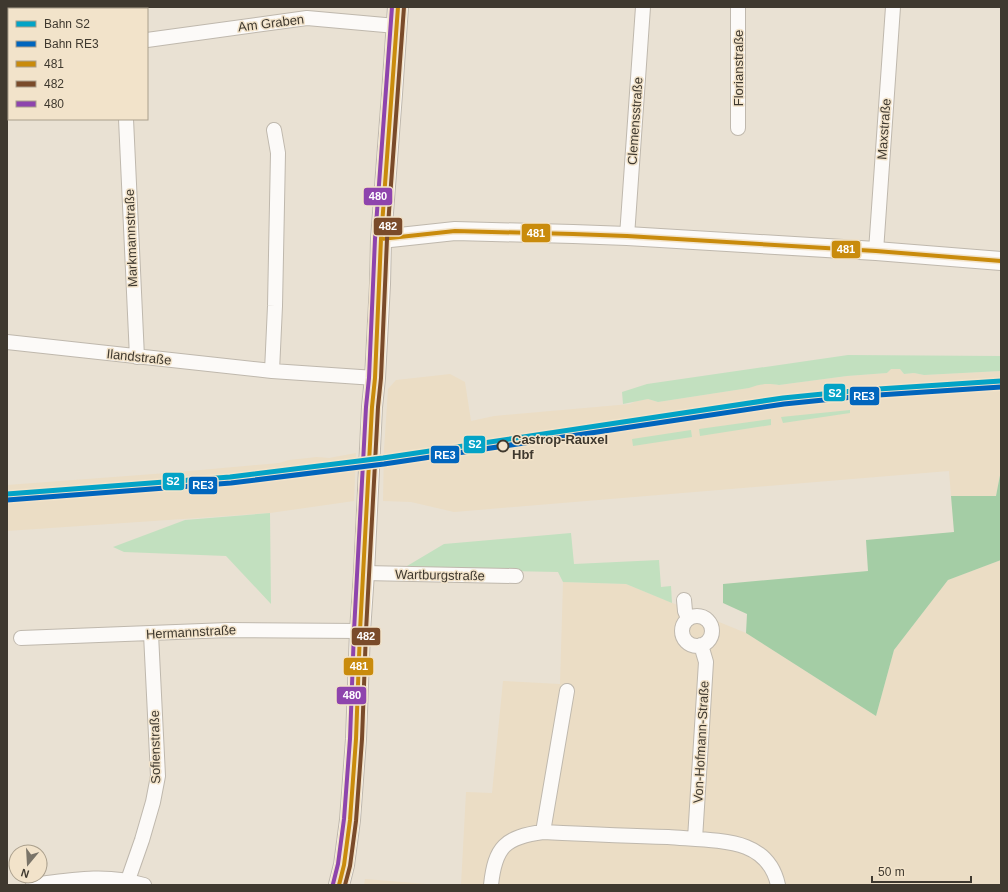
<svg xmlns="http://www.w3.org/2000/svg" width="1008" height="892" viewBox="0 0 1008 892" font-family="Arial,sans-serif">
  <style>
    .built { fill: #ebddc5 }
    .green { fill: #c2e0bf }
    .forest { fill: #a4cda5 }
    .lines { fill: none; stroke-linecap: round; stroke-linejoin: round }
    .minor-casing { stroke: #bfb8ad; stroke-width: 16 }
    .tertiary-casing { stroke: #bfb8ad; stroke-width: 20 }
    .secondary-casing { stroke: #bfb8ad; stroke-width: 22 }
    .minor { stroke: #fcfaf8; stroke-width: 14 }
    .tertiary { stroke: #fcfaf8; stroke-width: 18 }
    .secondary { stroke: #fcfaf8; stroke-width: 20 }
    .bus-1-casing { stroke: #f2e3ca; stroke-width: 7 }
    .bus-2-casing { stroke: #f2e3ca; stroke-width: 7 }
    .bus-3-casing { stroke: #f2e3ca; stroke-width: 7 }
    .bus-1 { stroke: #c98b0c; stroke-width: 4 }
    .bus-2 { stroke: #7a4b2a; stroke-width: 4 }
    .bus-3 { stroke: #8e44ad; stroke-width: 4 }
    .rail-1-casing { stroke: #f2e3ca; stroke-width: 8 }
    .rail-2-casing { stroke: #f2e3ca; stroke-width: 8 }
    .rail-1 { stroke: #03a3c6; stroke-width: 5 }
    .rail-2 { stroke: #0065bd; stroke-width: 5 }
    .stop-dot { fill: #f2e3ca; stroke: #3f392f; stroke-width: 2 }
    .labels { text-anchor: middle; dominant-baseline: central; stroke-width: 3; stroke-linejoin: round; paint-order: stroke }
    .street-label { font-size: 13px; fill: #3f392f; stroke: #f2e3ca }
    .stop-label { font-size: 13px; font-weight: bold; fill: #3f392f; stroke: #f2e3ca; text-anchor: start }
    .line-badge { stroke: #f2e3ca; stroke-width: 1.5 }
    .badge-label { font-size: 11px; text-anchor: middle; font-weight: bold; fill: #fff }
  </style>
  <rect width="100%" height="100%" fill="#e9e1d3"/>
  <!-- built -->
  <path class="built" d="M 890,369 L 900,369 L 904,374 L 914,373 L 924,375 L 1001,371 L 1001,470 L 996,496 L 951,496 L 949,471 L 454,512 L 411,502 L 383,501 L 384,450 L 388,389 L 396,380 L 450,374 L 465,382 L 471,421 L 494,416 L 630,404 L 636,401 L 648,399 L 658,402 L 749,388 L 758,384 L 768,383 L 779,385 L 847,376 L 887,373 Z
    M 356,453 L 354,501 L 270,513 L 7,531 L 7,485 L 167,473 L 279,463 L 289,460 L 317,457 L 329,458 Z
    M 1001,560 L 1001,885 L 461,885 L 466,792 L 492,793 L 503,681 L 560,684 L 563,582 L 626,584 L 746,633 L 876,716 L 894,650 L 948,580 Z
    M 365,879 L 439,885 L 364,885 Z"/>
  <!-- green -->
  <path class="green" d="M 848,355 L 1001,356 L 1001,371 L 924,375 L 914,373 L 904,374 L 900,369 L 891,369 L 887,373 L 847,376 L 779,385 C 767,383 759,384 749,388 L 658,402 L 648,399 L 623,404 L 622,392 L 647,384 Z
    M 850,410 L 850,413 L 783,423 L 781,417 Z
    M 771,419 L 771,425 L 700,436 L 699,429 Z
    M 691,430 L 692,437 L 633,446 L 632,439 Z
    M 270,513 L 271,604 L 226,556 L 124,552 L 113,547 L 185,520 Z
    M 571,533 L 574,564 L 659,560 L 661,587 L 671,586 L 672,603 L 626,584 L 563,582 L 558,572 L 402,569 L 444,544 Z"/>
  <!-- forest -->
  <path class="forest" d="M 1001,470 L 1001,560 L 948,580 L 894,650 L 876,716 L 746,633 L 747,614 L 723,603 L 723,584 L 868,571 L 866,540 L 954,532 L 951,496 L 996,496 Z"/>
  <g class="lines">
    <defs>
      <path id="minor" d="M 147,40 L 307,18 L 396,26
        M 7,57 L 9,57
        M 126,119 L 137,357
        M 738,128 L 738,7
        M 627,236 L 643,7
        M 876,251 L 893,7
        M 7,342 L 272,371 L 375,378
        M 272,371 L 275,306 L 278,153 L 274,130
        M 364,573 L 516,576
        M 684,600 L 685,611 L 688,618
        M682 631a15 15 0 1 1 30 0a15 15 0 1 1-30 0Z
        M 21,638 L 228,630 L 360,631
        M 543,832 L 567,691
        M 695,839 L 706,662 L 701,645
        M 128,880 L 142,840 L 153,802 L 158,776 L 151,634
        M 33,885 C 70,880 107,873 144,885
        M 491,885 C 495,847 505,837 543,832 C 584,834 626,836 668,837 C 690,839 726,839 746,847 C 764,854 774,867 778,885"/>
      <path id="tertiary" d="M 381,239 L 455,231 L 573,234 L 627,236 L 876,251 L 1001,261"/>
      <path id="secondary" d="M 339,885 L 344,865 L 350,820 L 356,739 L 360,631 L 364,573 L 372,407 L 375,378 L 380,284 L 381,239 L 392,94 L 398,7"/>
    </defs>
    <!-- minor casing -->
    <use href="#minor" class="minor-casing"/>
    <!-- tertiary casing -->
    <use href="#tertiary" class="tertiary-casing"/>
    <!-- secondary casing -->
    <use href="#secondary" class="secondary-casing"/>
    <!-- minor -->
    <use href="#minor" class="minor"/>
    <!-- tertiary -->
    <use href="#tertiary" class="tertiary"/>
    <!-- secondary -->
    <use href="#secondary" class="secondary"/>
    <defs>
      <path id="bus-1" d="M 381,239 L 455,231 L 573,234 L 627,236 L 876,251 L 1001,261
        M 339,885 L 344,865 L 350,820 L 356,739 L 360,631 L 372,407 L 375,378 L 381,239 L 398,7"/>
      <path id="bus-2" d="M 345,885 L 350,866 L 356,821 L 362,739 L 366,631 L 378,407 L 381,378 L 387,239 L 404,7"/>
      <path id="bus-3" d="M 333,884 L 338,864 L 344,819 L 350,739 L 354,631 L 366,407 L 369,378 L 375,239 L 392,7"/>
    </defs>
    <!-- bus-1 casing -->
    <use href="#bus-1" class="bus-1-casing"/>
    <!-- bus-2 casing -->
    <use href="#bus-2" class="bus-2-casing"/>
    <!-- bus-3 casing -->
    <use href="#bus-3" class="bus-3-casing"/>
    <!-- bus-1 -->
    <use href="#bus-1" class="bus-1"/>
    <!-- bus-2 -->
    <use href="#bus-2" class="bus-2"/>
    <!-- bus-3 -->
    <use href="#bus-3" class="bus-3"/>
    <defs>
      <path id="rail-1" d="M 7,494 L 230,477 L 383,458 L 783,398 L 863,390 L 1001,381"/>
      <path id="rail-2" d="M 7,500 L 231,483 L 384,464 L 784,404 L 863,396 L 1001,387"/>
    </defs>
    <!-- rail-1 casing -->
    <use href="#rail-1" class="rail-1-casing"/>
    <!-- rail-2 casing -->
    <use href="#rail-2" class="rail-2-casing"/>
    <!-- rail-1 -->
    <use href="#rail-1" class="rail-1"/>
    <!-- rail-2 -->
    <use href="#rail-2" class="rail-2"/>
  </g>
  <!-- markers -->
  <circle class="stop-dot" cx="503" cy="446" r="5.5"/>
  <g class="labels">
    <!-- street labels -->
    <g class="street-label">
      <text transform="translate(271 23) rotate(-7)">Am Graben</text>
      <text transform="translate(738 68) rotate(-90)">Florianstraße</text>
      <text transform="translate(635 121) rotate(-86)">Clemensstraße</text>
      <text transform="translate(884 129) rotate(-86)">Maxstraße</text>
      <text transform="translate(131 238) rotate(-92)">Markmannstraße</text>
      <text transform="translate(139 357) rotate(6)">Ilandstraße</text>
      <text transform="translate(440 575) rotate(1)">Wartburgstraße</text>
      <text transform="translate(191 632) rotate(-3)">Hermannstraße</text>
      <text transform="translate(701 742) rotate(-87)">Von-Hofmann-Straße</text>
      <text transform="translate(155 747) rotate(-91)">Sofienstraße</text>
    </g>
    <!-- stop labels -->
    <g class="stop-label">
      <text x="512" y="439">Castrop-Rauxel<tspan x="512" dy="15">Hbf</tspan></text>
    </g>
  </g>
  <g class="line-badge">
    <rect x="363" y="187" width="30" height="19" rx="4" fill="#8e44ad"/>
    <rect x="373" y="217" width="30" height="19" rx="4" fill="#7a4b2a"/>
    <rect x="521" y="223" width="30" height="20" rx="4" fill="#c98b0c"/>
    <rect x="831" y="240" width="30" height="19" rx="4" fill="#c98b0c"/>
    <rect x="823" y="383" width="23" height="19" rx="4" fill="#03a3c6"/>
    <rect x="849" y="386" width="31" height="20" rx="4" fill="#0065bd"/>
    <rect x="463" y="435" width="23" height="19" rx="4" fill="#03a3c6"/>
    <rect x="430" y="445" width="30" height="19" rx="4" fill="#0065bd"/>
    <rect x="162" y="472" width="23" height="19" rx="4" fill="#03a3c6"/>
    <rect x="188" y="476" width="30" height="19" rx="4" fill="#0065bd"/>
    <rect x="351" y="627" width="30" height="19" rx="4" fill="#7a4b2a"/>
    <rect x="343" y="657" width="31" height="19" rx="4" fill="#c98b0c"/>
    <rect x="336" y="686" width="31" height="19" rx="4" fill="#8e44ad"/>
  </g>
  <g class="badge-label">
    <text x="378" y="200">480</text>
    <text x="388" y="230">482</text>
    <text x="536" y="237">481</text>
    <text x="846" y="253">481</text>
    <text x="835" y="397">S2</text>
    <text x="864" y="400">RE3</text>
    <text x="475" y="448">S2</text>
    <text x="445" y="459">RE3</text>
    <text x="173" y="485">S2</text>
    <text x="203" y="489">RE3</text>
    <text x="366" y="640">482</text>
    <text x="359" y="670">481</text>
    <text x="352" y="699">480</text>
  </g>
  <!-- border -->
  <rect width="1008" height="892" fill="none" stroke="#3f392f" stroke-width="16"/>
  <!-- legend -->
  <rect x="8" y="8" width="140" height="112" fill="#f2e3ca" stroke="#aa9f8c"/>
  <rect x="16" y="21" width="20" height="6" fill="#03a3c6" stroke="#aa9f8c"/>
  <text x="44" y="28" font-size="12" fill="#3f392f">Bahn S2</text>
  <rect x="16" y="41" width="20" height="6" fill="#0065bd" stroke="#aa9f8c"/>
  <text x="44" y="48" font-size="12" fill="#3f392f">Bahn RE3</text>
  <rect x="16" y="61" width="20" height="6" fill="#c98b0c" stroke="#aa9f8c"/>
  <text x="44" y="68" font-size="12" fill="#3f392f">481</text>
  <rect x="16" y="81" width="20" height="6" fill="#7a4b2a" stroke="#aa9f8c"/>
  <text x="44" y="88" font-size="12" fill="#3f392f">482</text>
  <rect x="16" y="101" width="20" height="6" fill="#8e44ad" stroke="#aa9f8c"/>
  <text x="44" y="108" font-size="12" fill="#3f392f">480</text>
  <!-- north arrow -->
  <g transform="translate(28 864) rotate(198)"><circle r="19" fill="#f2e3ca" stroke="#aa9f8c"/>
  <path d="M0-3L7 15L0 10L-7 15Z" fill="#7a7468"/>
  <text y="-6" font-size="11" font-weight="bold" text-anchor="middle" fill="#3f392f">N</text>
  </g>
  <!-- scale -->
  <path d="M872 876v6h99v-6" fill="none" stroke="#3f392f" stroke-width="2"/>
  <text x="878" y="876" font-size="12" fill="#3f392f" stroke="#f2e3ca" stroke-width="3" paint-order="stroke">50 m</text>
</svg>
